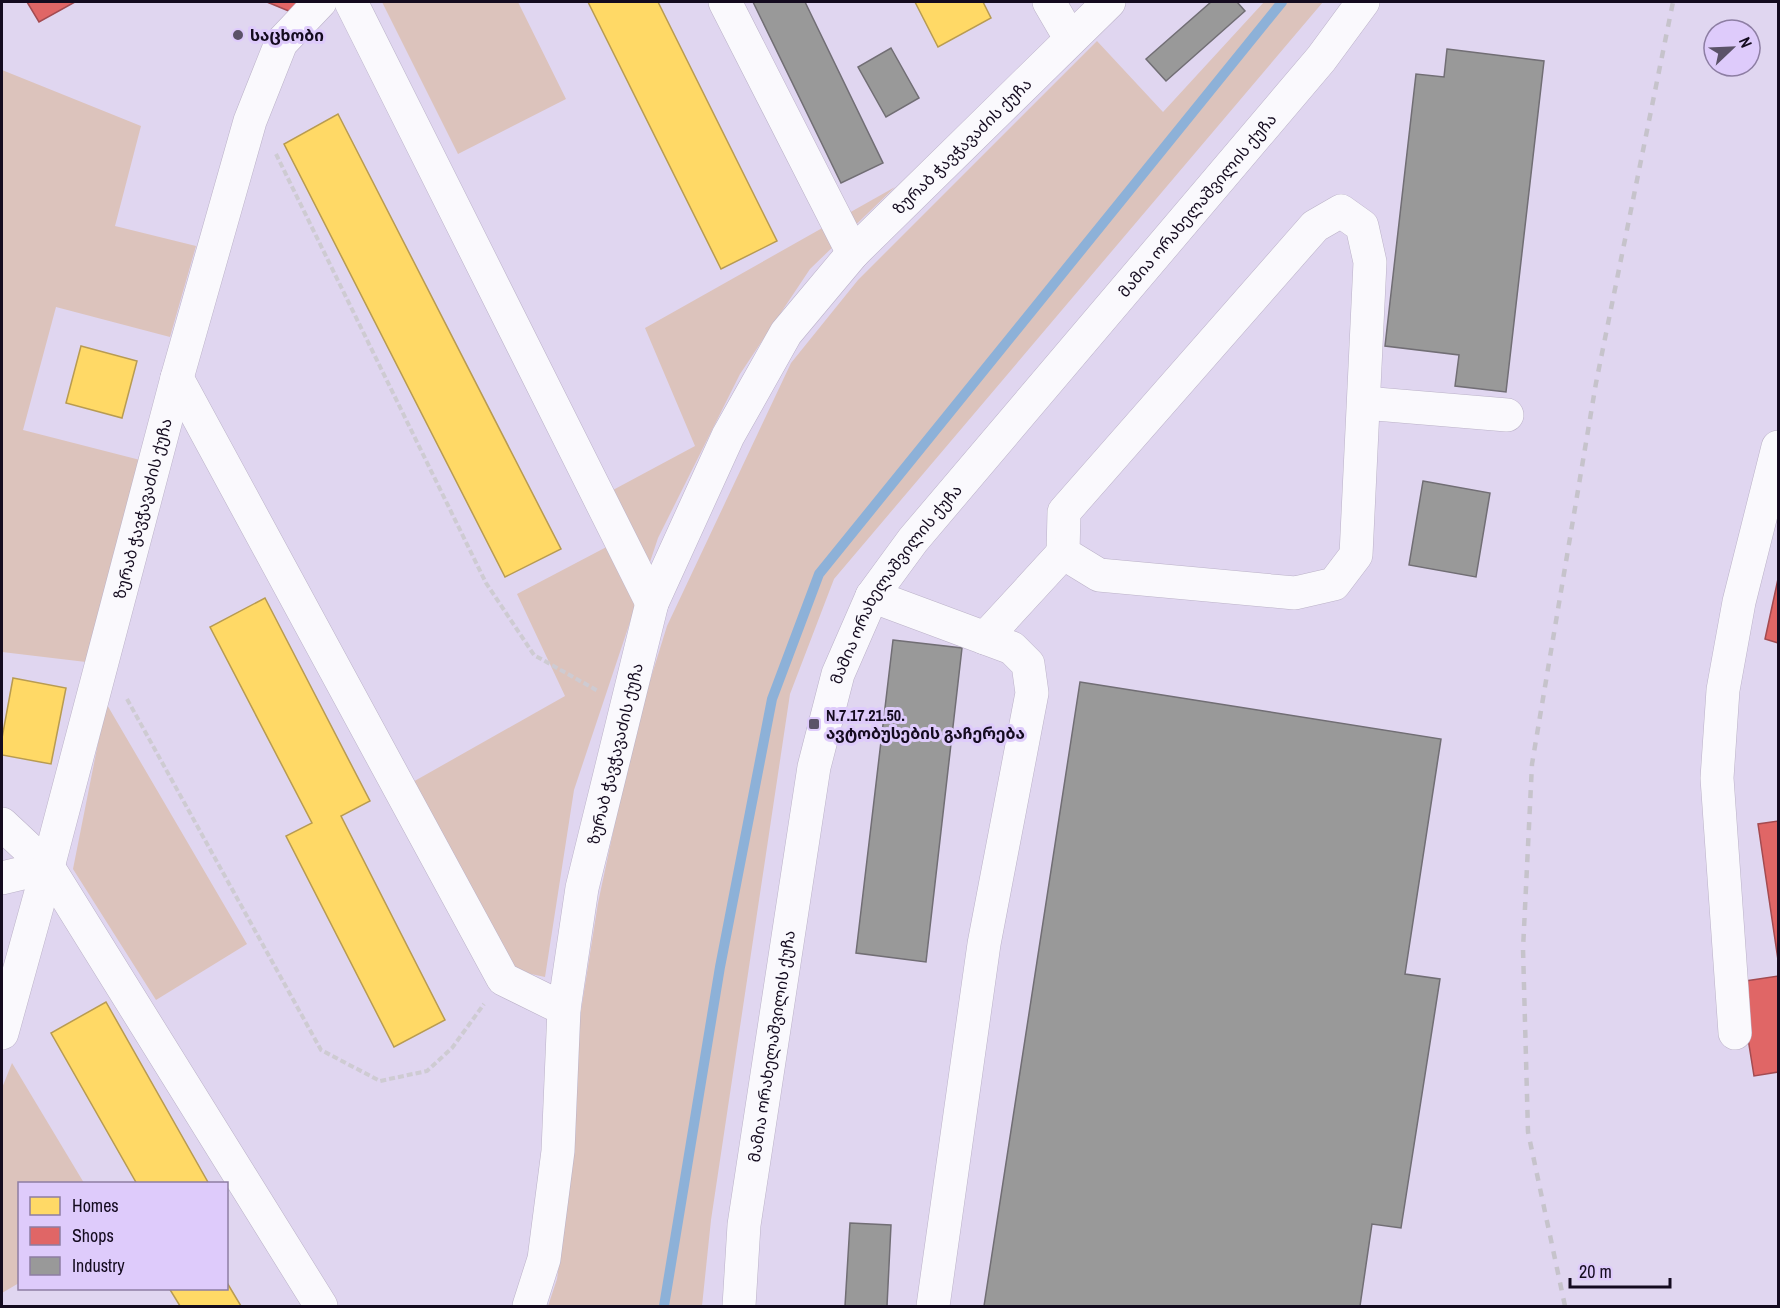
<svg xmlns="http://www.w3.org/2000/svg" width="1780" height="1308" viewBox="0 0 1780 1308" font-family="'Archivo Narrow','Noto Sans Georgian',sans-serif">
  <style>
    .green { fill: #dcc3bc }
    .homes { fill: #ffd966; stroke: #b89b51; stroke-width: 1.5 }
    .shops { fill: #e06666; stroke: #a34b51; stroke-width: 1.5 }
    .industry { fill: #999; stroke: #716e74; stroke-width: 1.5 }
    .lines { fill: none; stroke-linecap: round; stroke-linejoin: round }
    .stream { stroke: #8db1d8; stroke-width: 10 }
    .minor-casing { stroke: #bbb2c8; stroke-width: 34 }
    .path { stroke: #cecbd2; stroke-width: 4; stroke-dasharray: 6 3; stroke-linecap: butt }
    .minor { stroke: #faf9fd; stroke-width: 33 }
    .rail { stroke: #c6c3cb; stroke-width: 4.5; stroke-dasharray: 8 8; stroke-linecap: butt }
    .poi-dot { fill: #5b5268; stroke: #decbfb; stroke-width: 2 }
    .labels { text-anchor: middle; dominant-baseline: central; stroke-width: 6; stroke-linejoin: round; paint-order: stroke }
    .poi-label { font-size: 16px; font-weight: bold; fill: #140b1f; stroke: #decbfb; text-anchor: start }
    .street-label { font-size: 16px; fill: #140b1f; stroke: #decbfb }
  </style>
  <rect width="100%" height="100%" fill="#e0d6f0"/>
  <!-- green -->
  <path class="green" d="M 382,2 L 518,2 L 566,99 L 458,154 Z
    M 1264,2 L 1323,2 L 834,579 L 790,694 L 711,1220 L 702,1306 L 548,1306 L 557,1279 L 572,1171 L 577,1036 L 598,903 L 635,729 L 667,626 L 791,363 L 858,280 L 1097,41 L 1163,112 Z
    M 2,70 L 141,126 L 115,226 L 196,246 L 170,337 L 56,307 L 23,430 L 144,461 L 86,662 L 2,652 Z
    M 895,187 L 810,269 L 740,374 L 658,538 L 574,790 L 545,977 L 517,971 L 411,783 L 565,696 L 517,594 L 635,532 L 613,490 L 695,446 L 645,328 Z
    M 106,703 L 247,944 L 156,1000 L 73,869 Z
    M 12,1063 L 84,1183 L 20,1184 L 19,1283 L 2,1293 L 2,1088 Z"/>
  <!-- homes -->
  <path class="homes" d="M 588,2 L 658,2 L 777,241 L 721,269 Z
    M 915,2 L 983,2 L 991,18 L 938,47 Z
    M 338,114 L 561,549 L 505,577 L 284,144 Z
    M 81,346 L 137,361 L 122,418 L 66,403 Z
    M 265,598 L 370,801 L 341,816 L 445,1020 L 394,1047 L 286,836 L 312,823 L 210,627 Z
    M 13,678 L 66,688 L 51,764 L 2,755 L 2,738 Z
    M 106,1002 L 209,1184 L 137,1184 L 51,1033 Z
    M 226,1281 L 241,1306 L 180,1306 L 169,1288 L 226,1288 Z"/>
  <!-- shops -->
  <path class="shops" d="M 27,2 L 75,2 L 39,22 Z
    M 267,2 L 301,2 L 296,14 Z
    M 1778,579 L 1778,643 L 1765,639 Z
    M 1778,821 L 1778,960 L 1758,824 Z
    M 1778,976 L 1778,1072 L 1754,1076 L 1739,982 Z"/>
  <!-- industry -->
  <path class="industry" d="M 753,2 L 805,2 L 883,163 L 841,183 Z
    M 1211,2 L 1237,2 L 1245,11 L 1166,81 L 1146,59 Z
    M 891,48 L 919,98 L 886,117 L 858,67 Z
    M 1447,49 L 1544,61 L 1506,392 L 1455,386 L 1459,355 L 1385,346 L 1416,74 L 1444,77 Z
    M 1423,481 L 1490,493 L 1476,577 L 1409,565 Z
    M 893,640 L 962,648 L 926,962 L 856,953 Z
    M 1080,682 L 1441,739 L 1405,974 L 1440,979 L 1401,1228 L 1372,1224 L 1360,1306 L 984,1306 Z
    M 850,1223 L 891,1225 L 887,1306 L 845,1306 Z"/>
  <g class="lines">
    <!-- stream -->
    <path class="stream" d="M 664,1306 L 720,967 L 772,699 L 819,574 L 1282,2"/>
    <defs>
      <g id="minor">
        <path d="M 351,2 L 652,603"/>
        <path d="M 725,2 L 853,253"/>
        <path d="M 1049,2 L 1070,38"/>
        <path d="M 1341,211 L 1362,226 L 1370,262 L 1356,555 L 1334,584 L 1295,593 L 1099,575 L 1063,553 L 1064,512 L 1315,226 Z"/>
        <path d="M 177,378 L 503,979 L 564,1009"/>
        <path d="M 1364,403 L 1507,415"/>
        <path d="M 872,596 L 1012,648 L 1028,664 L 1032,693 L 984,944 L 933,1306"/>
        <path d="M 985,638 L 1063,553"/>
        <path d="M 2,824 L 48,867 L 321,1306"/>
        <path d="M 2,878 L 48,867"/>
        <path id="s1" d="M 2,1033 L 48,867 L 177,378 L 250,121 L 281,43 L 320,2"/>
        <path d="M 1735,1033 L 1717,778 L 1723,690 L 1739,602 L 1778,447"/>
        <path id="s2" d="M 529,1306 L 544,1259 L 558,1151 L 564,1009 L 582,888 L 652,603 L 728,436 L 786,333 L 853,253 L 1109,2"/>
        <path id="s3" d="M 739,1306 L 744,1225 L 814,767 L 838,674 L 872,596 L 913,540 L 1321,59 L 1363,2"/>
      </g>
    </defs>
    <!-- minor casing -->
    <use href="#minor" class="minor-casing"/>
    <!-- path -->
    <path class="path" d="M 276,154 L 486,583 L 534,655 L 598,691
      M 127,699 L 321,1050 L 380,1081 L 427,1071 L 452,1048 L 484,1004"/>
    <!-- minor -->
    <use href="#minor" class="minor"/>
    <!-- rail -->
    <path class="rail" d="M 1565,1306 L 1528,1132 L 1523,949 L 1532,764 L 1596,383 L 1673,2"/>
  </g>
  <!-- markers -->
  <g class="poi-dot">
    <circle cx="238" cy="35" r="6"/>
    <rect x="808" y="718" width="12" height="12" rx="3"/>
  </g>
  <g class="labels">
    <!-- poi labels -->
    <g class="poi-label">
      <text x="250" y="35">საცხობი</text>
      <text x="826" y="715">N.7.17.21.50.<tspan x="826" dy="18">ავტობუსების გაჩერება</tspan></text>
    </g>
    <!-- street labels -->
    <g class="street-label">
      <text stroke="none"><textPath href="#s2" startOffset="1275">ზურაბ ჭავჭავაძის ქუჩა</textPath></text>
      <text stroke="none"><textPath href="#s3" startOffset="1234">მამია ორახელაშვილის ქუჩა</textPath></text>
      <text stroke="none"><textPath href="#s1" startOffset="543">ზურაბ ჭავჭავაძის ქუჩა</textPath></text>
      <text stroke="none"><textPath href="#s3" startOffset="748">მამია ორახელაშვილის ქუჩა</textPath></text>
      <text stroke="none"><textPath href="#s2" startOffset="561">ზურაბ ჭავჭავაძის ქუჩა</textPath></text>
      <text stroke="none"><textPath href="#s3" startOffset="262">მამია ორახელაშვილის ქუჩა</textPath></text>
    </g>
  </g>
  <!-- border -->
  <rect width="1780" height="1308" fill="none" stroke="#140b1f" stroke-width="6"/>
  <!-- legend -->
  <rect x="18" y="1182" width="210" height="108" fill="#decbfb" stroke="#8d7ea3" stroke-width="1.5"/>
  <rect x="30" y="1197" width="30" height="18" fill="#ffd966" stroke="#8d7ea3" stroke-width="1.5"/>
  <text x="72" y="1212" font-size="18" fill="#140b1f">Homes</text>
  <rect x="30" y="1227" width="30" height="18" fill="#e06666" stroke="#8d7ea3" stroke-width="1.5"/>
  <text x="72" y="1242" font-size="18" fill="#140b1f">Shops</text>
  <rect x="30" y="1257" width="30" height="18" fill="#999999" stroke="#8d7ea3" stroke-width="1.5"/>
  <text x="72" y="1272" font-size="18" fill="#140b1f">Industry</text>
  <!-- north arrow -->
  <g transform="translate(1732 48) rotate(67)"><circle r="28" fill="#decbfb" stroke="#8d7ea3" stroke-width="1.5"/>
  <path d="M0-4.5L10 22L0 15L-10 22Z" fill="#5b5268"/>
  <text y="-9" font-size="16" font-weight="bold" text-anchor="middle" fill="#140b1f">N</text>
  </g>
  <!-- scale -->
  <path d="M1570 1278v9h100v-9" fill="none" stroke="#140b1f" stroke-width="3"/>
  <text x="1579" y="1278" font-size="18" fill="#140b1f" stroke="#decbfb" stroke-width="4.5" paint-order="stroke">20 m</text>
</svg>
